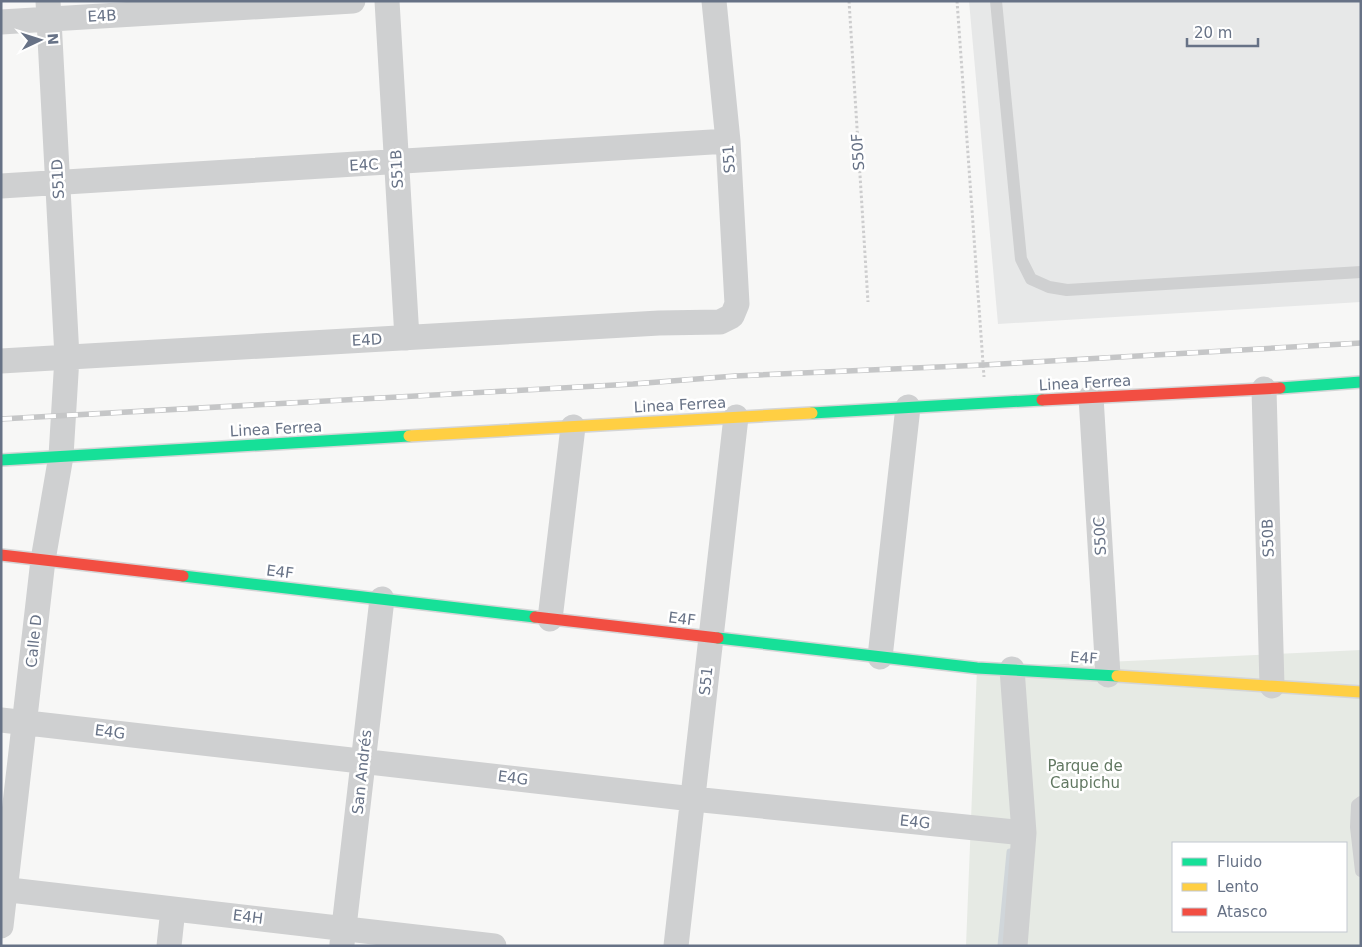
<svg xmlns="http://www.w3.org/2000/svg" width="1362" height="947" viewBox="0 0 1362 947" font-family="'DejaVu Sans',sans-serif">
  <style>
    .built { fill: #e7e8e8 }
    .green { fill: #e6eae4; fill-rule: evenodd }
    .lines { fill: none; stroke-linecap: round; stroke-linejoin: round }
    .stream { stroke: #d0d6da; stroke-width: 7 }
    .fast-casing { stroke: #d4d5d6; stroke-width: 14 }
    .slow-casing { stroke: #d4d5d6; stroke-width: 14 }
    .jam-casing { stroke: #d4d5d6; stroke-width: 14 }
    .path { stroke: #cdcdce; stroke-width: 3; stroke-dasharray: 2.5 2.5; stroke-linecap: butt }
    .lane { stroke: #cfd0d1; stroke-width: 12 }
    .street { stroke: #cfd0d1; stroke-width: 25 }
    .fast { stroke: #16e098; stroke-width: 11 }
    .slow { stroke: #ffcf43; stroke-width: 11 }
    .jam { stroke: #f24e42; stroke-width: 11 }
    .rail-casing { stroke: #c5c6c7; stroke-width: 5.5 }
    .rail { stroke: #fff; stroke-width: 4; stroke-dasharray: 11; stroke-linecap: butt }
    .labels { text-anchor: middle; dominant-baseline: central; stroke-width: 5; stroke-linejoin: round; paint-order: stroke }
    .street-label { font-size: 15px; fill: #677286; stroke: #fff }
    .park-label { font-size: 15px; fill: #627862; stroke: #fff }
  </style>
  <rect width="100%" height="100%" fill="#f7f7f6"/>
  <!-- built -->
  <path class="built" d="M 969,1 L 1361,1 L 1361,302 L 998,324 Z"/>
  <!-- green -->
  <path class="green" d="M 1361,650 L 1361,946 L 966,946 L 977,668 ZM 1173,843 L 1346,843 L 1346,931 L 1173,931 Z"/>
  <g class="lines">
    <!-- stream -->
    <path class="stream" d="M 1001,946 L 1010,852"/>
    <defs>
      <path id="fast" d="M 1280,388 L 1361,382
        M 812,413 L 1042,400
        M 1,460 L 409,436
        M 183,576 L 535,617
        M 718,638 L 977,668 L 1117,676"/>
      <path id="slow" d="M 409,436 L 812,413
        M 1117,676 L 1361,692"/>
      <path id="jam" d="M 1042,400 L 1280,388
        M 1,555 L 183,576
        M 535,617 L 718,638"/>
    </defs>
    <!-- fast casing -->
    <use href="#fast" class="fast-casing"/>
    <!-- slow casing -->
    <use href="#slow" class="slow-casing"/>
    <!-- jam casing -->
    <use href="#jam" class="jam-casing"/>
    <!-- path -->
    <path class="path" d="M 849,1 L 868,302
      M 957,1 L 984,377"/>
    <!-- lane -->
    <path class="lane" d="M 996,1 L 1021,259 L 1031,279 L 1049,287 L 1067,290 L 1361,272
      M 1361,802 L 1357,805 L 1356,827 L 1361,871"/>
    <!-- street -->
    <path class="street" d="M 387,1 L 407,338
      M 1,22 L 353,1
      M 1,186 L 728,141
      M 1,361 L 659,323 L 720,322 L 732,316 L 737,304 L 728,141 L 714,1
      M 1264,389 L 1272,686
      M 1091,397 L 1108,675
      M 550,619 L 573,427
      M 880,657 L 908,407
      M 1012,669 L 1024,833 L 1015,946
      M 1,720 L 693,799 L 1024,833
      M 1,889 L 494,946
      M 1,926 L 43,560 L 61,456 L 67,357 L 48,1
      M 342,944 L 382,599
      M 169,946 L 173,909
      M 676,946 L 736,417"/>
    <!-- fast -->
    <use href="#fast" class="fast"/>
    <!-- slow -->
    <use href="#slow" class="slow"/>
    <!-- jam -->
    <use href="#jam" class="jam"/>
    <defs>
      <path id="rail" d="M 1,419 L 633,384 L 735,376 L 983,365 L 1361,343"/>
    </defs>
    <!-- rail casing -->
    <use href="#rail" class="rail-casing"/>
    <!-- rail -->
    <use href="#rail" class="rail"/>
  </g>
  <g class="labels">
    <!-- street labels -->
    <g class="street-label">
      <text transform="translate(102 16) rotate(-3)">E4B</text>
      <text transform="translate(858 152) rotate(-94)">S50F</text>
      <text transform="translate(729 159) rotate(-94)">S51</text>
      <text transform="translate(364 165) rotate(-3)">E4C</text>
      <text transform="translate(397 169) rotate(-93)">S51B</text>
      <text transform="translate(58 179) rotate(-93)">S51D</text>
      <text transform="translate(367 340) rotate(-3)">E4D</text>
      <text transform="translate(1085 383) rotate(-3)">Linea Ferrea</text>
      <text transform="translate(680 405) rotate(-3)">Linea Ferrea</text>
      <text transform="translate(276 429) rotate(-3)">Linea Ferrea</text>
      <text transform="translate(1100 536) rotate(-93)">S50C</text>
      <text transform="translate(1268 538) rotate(-92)">S50B</text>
      <text transform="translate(280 572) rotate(7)">E4F</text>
      <text transform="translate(682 619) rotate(7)">E4F</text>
      <text transform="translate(34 641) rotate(-84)">Calle D</text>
      <text transform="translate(1084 658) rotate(4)">E4F</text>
      <text transform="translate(706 681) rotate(-84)">S51</text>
      <text transform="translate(110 732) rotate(7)">E4G</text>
      <text transform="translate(362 772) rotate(-84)">San Andrés</text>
      <text transform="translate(513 778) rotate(7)">E4G</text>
      <text transform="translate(915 822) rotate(6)">E4G</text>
      <text transform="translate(248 917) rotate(7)">E4H</text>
    </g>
    <!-- park labels -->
    <g class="park-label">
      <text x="1085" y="766">Parque de<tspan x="1085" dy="17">Caupichu</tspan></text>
    </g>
  </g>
  <!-- border -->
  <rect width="1362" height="947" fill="none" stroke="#677286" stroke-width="5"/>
  <!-- legend -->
  <rect x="1172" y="842" width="175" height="90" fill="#ffffff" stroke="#c2c7cf"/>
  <rect x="1182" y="858" width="25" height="8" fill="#16e098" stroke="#c2c7cf"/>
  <text x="1217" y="867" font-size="15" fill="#677286">Fluido</text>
  <rect x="1182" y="883" width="25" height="8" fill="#ffcf43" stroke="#c2c7cf"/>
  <text x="1217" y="892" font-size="15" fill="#677286">Lento</text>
  <rect x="1182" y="908" width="25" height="8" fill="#f24e42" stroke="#c2c7cf"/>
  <text x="1217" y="917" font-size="15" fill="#677286">Atasco</text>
  <!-- north arrow -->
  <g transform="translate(40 40) rotate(86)" stroke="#ffffff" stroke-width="4" paint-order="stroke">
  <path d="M0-4L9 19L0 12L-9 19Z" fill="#677286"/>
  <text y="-8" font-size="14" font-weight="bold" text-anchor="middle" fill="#677286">N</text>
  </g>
  <!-- scale -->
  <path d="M1187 38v8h71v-8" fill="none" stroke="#677286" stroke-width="2.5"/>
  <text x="1194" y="38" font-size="15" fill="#677286" stroke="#ffffff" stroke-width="4" paint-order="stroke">20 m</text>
</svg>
